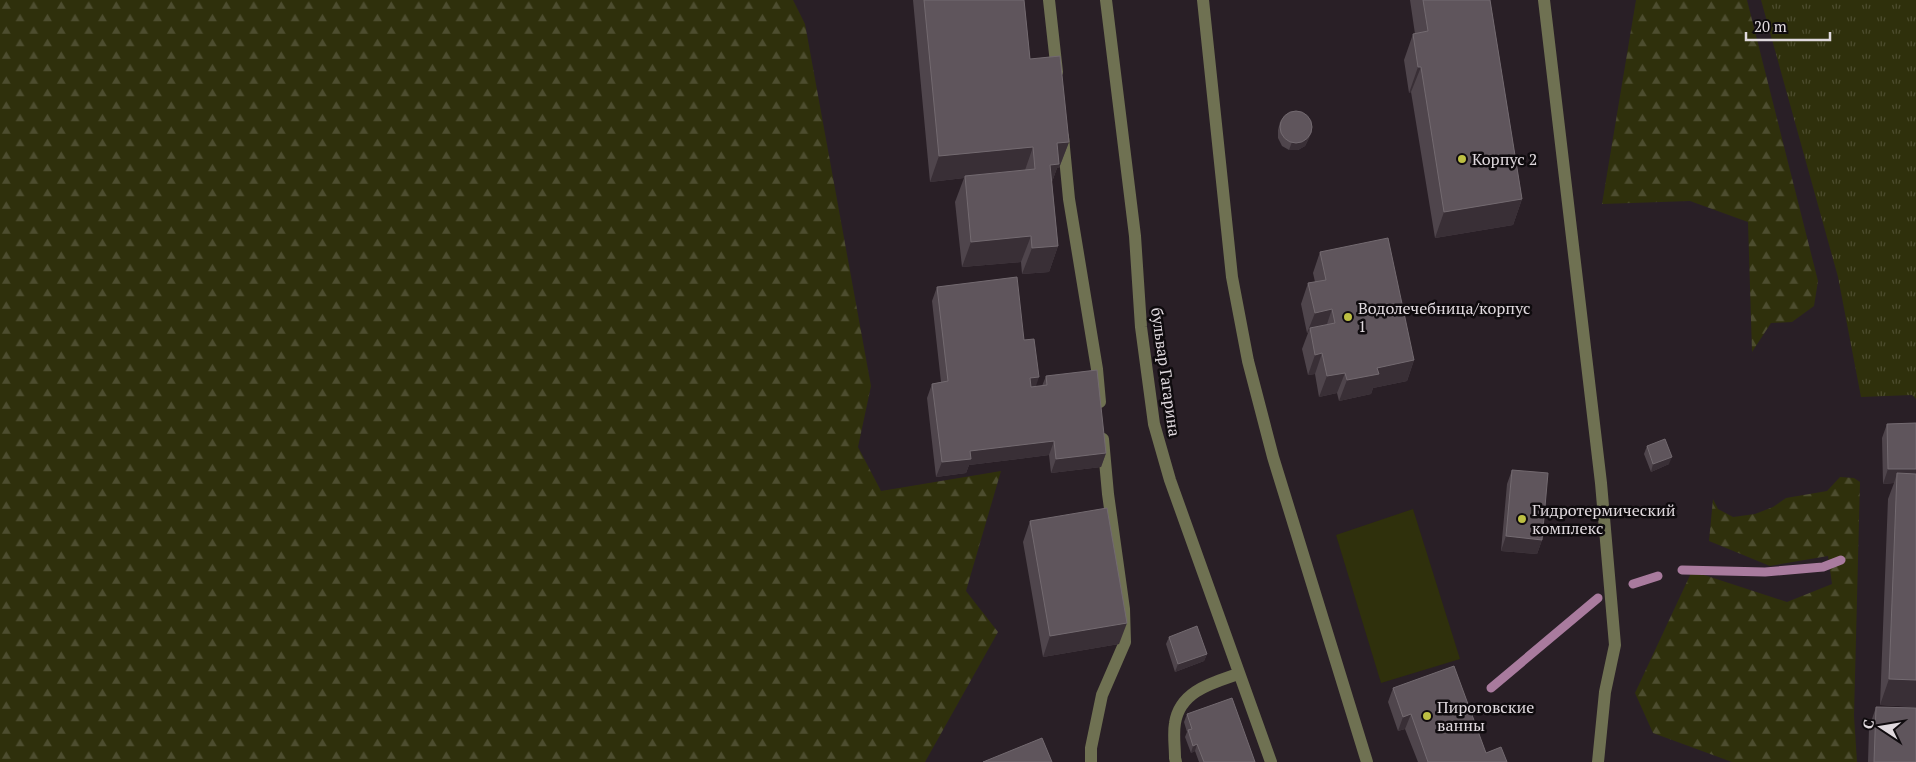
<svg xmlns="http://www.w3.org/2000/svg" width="1916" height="762" viewBox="0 0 1916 762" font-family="'PT Serif',serif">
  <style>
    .grass { fill: url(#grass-tufts) }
    .forest { fill: url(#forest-firs) }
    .pitch { fill: #2f300c }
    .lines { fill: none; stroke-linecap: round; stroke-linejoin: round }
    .stream { stroke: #a97b9e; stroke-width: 9 }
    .minor { stroke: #6f7152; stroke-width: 12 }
    .wall { fill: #4f454c }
    .shaded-wall { fill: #392f36 }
    .building { fill: #5f555c; stroke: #736a70 }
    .poi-dot { fill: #bdbf43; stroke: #0f0b0e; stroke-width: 2 }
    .labels { text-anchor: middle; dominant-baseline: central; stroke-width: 5; stroke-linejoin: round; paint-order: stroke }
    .poi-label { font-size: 16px; fill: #e0d9de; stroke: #0f0b0e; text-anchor: start }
    .street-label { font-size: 16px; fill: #e0d9de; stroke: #0f0b0e }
  </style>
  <defs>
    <pattern id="grass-tufts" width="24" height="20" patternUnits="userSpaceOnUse" patternTransform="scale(1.25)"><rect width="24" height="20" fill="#2f300c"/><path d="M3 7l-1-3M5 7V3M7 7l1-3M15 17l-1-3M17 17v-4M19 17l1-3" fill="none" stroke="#4d4d2f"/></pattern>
    <pattern id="forest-firs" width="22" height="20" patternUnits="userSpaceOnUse" patternTransform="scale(1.25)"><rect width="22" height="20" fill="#2f300c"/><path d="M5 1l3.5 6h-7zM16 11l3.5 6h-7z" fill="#4d4d2f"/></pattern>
  </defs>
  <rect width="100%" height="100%" fill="#291f26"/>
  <!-- grass -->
  <path class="grass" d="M 1761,0 L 1916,0 L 1916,399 L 1912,395 L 1861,397 L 1838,277 Z"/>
  <!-- forest -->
  <path class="forest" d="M 0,0 L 793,0 L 805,24 L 871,386 L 858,447 L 881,491 L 1001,471 L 966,591 L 998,632 L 925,762 L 0,762 Z
    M 1636,0 L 1747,0 L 1818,281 L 1814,306 L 1792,322 L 1771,323 L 1752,352 L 1748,222 L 1690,201 L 1602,204 Z
    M 1840,477 L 1854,478 L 1860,482 L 1854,716 L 1857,762 L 1732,762 L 1653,733 L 1635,693 L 1692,571 L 1787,602 L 1832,584 L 1828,556 L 1770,566 L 1709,541 L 1713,499 L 1718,509 L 1733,517 L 1755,514 L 1773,507 L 1786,498 L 1827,491 Z"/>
  <!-- pitch -->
  <path class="pitch" d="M 1413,509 L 1460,659 L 1381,683 L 1336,535 Z"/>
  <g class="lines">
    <!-- stream -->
    <path class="stream" d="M 1682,570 L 1765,572 L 1823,567 L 1841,560
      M 1633,584 L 1658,576
      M 1491,688 L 1598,598"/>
    <!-- minor -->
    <path class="minor" d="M 1049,0 L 1057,72
      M 1106,0 L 1135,236 L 1141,327 L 1154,424 L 1170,480 L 1271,762
      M 1203,0 L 1232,277 L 1248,361 L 1273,457 L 1367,762
      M 1544,0 L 1601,483 L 1615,645 L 1605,692 L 1598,762
      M 1063,137 L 1069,199 L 1097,369 L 1100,402
      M 1091,762 L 1091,748 L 1102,695 L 1125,642 L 1124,609 L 1108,494 L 1103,439
      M 1176,762 L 1175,758 C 1175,746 1173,734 1175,723 C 1180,691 1212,683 1238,674"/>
  </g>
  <!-- wall -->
  <path class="wall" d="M 913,0 L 1024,0 L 1030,59 L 1069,142 L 1059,168 L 1057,168 L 1052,182 L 1058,246 L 1049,272 L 1022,274 L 1021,262 L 962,267 L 955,202 L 964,178 L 930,182 Z
    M 1410,0 L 1490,0 L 1522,199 L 1513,225 L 1435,238 L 1411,92 L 1409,93 L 1404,60 L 1413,34 L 1415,34 Z
    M 1280,122 L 1312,131 L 1309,138 L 1305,146 L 1298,150 L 1289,150 L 1282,146 L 1278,138 L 1278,130 Z
    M 1320,252 L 1414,360 L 1407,381 L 1373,388 L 1371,394 L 1339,401 L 1337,393 L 1319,397 L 1315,374 L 1308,375 L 1302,349 L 1308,333 L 1307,333 L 1301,304 L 1308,283 L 1315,282 L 1313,273 Z
    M 937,287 L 1024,340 L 1036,387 L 1042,386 L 1046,376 L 1106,453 L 1101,467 L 1051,473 L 1049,455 L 969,465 L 966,473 L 936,477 L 927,398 L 932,384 L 941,382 L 932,301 Z
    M 1916,423 L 1916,707 L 1880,705 L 1888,499 L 1894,483 L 1883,484 L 1882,438 L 1887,424 Z
    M 1647,446 L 1669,464 L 1651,472 L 1644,454 Z
    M 1512,470 L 1542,540 L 1537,554 L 1501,551 L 1507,484 Z
    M 1030,521 L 1119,644 L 1043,657 L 1023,542 Z
    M 1169,637 L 1207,654 L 1204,661 L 1175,672 L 1166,644 Z
    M 1393,688 L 1486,753 L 1507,762 L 1418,762 L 1405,729 L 1398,731 L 1388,702 Z
    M 1876,707 L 1916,762 L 1868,762 L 1869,728 Z
    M 1187,714 L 1255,762 L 1199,762 L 1195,751 L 1191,753 L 1185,737 L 1187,732 L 1184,722 Z"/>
  <!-- shaded-wall -->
  <path class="shaded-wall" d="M 1418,67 L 1421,67 L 1411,92 L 1409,93 Z
    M 1312,131 L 1309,138 L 1305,146 L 1298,150 L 1289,150 L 1292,142 Z
    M 1069,142 L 1059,168 L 1057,168 L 1049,190 L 1041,191 L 1057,143 Z
    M 1033,147 L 1024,173 L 965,176 L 964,178 L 930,182 L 939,156 Z
    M 1522,199 L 1513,225 L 1435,238 L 1444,212 Z
    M 1031,236 L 1021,262 L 962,267 L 971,242 Z
    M 1058,246 L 1049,272 L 1022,274 L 1032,248 Z
    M 1332,309 L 1325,330 L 1310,328 L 1308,333 L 1307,333 L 1315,313 Z
    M 1322,353 L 1315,374 L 1308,375 L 1315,355 Z
    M 1414,360 L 1407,381 L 1373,388 L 1371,394 L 1339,401 L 1347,380 L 1377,368 Z
    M 1345,373 L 1337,393 L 1319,397 L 1327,376 Z
    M 1039,377 L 1034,392 L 1025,393 L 1030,378 Z
    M 1054,441 L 1049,455 L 969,465 L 966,473 L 936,477 L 942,462 L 970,451 Z
    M 1106,453 L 1101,467 L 1051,473 L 1056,459 Z
    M 1672,457 L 1669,464 L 1651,472 L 1653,464 Z
    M 1888,469 L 1916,469 L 1916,483 L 1897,473 L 1894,483 L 1883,484 Z
    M 1506,536 L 1542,540 L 1537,554 L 1501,551 Z
    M 1127,623 L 1119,644 L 1043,657 L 1050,636 Z
    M 1207,654 L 1204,661 L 1175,672 L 1178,664 Z
    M 1889,679 L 1916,680 L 1916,707 L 1880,705 Z
    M 1411,714 L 1405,729 L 1398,731 L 1403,717 Z
    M 1197,744 L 1195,751 L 1191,753 L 1193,746 Z"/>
  <!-- building -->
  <path class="building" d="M 924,0 L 1024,0 L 1030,59 L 1060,56 L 1069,142 L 1057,143 L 1059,164 L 1050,165 L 1058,246 L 1032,248 L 1031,236 L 971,242 L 965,176 L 1035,169 L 1033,147 L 939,156 Z
    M 1423,0 L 1490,0 L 1522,199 L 1444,212 L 1421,67 L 1418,67 L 1413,34 L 1428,31 Z
    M1280 127a16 16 0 1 1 32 0a16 16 0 1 1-32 0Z
    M 1388,238 L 1414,360 L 1377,368 L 1379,374 L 1347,380 L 1345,373 L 1327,376 L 1322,353 L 1315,355 L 1310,328 L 1335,323 L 1332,309 L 1315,313 L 1308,283 L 1326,280 L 1320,252 Z
    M 1017,277 L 1024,340 L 1034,339 L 1039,377 L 1030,378 L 1031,387 L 1047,385 L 1046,376 L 1097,370 L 1106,453 L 1056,459 L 1054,441 L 970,451 L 971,459 L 942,462 L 932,384 L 948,381 L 937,287 Z
    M 1916,423 L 1916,469 L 1888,469 L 1887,424 Z
    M 1665,439 L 1672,457 L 1653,464 L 1647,446 Z
    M 1512,470 L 1548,473 L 1542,540 L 1506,536 Z
    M 1897,473 L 1916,474 L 1916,680 L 1889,679 Z
    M 1107,508 L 1127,623 L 1050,636 L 1030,521 Z
    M 1197,626 L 1207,654 L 1178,664 L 1169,637 Z
    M 1454,666 L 1486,753 L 1501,747 L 1507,762 L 1428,762 L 1411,714 L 1403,717 L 1393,688 Z
    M 1232,698 L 1255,762 L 1204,762 L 1197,744 L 1193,746 L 1188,730 L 1192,729 L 1187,714 Z
    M 1876,707 L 1916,708 L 1916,762 L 1874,762 Z
    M 1042,738 L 1052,762 L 983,762 Z"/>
  <!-- markers -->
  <g class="poi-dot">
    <circle cx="1462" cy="159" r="5"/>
    <circle cx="1348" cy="317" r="5"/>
    <circle cx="1522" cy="519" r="5"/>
    <circle cx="1427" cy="716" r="5"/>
  </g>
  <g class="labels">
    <!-- poi labels -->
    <g class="poi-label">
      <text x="1472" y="159">Корпус 2</text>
      <text x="1358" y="308">Водолечебница/корпус<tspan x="1358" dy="18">1</tspan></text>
      <text x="1532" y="510">Гидротермический<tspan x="1532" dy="18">комплекс</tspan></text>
      <text x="1437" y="707">Пироговские<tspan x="1437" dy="18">ванны</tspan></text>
    </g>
    <!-- street labels -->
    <g class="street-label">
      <text transform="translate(1166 372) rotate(82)">бульвар Гагарина</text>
    </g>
  </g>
  <!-- north arrow -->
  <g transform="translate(1881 727) rotate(282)" stroke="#0f0b0e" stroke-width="4" paint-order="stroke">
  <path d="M0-4L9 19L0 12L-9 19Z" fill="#e0d9de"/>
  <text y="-8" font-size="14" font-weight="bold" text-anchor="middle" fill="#e0d9de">С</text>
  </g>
  <!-- scale -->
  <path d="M1746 32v8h84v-8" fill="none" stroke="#e0d9de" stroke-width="2.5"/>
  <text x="1754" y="32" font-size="15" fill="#e0d9de" stroke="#0f0b0e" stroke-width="4" paint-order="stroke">20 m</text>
</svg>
